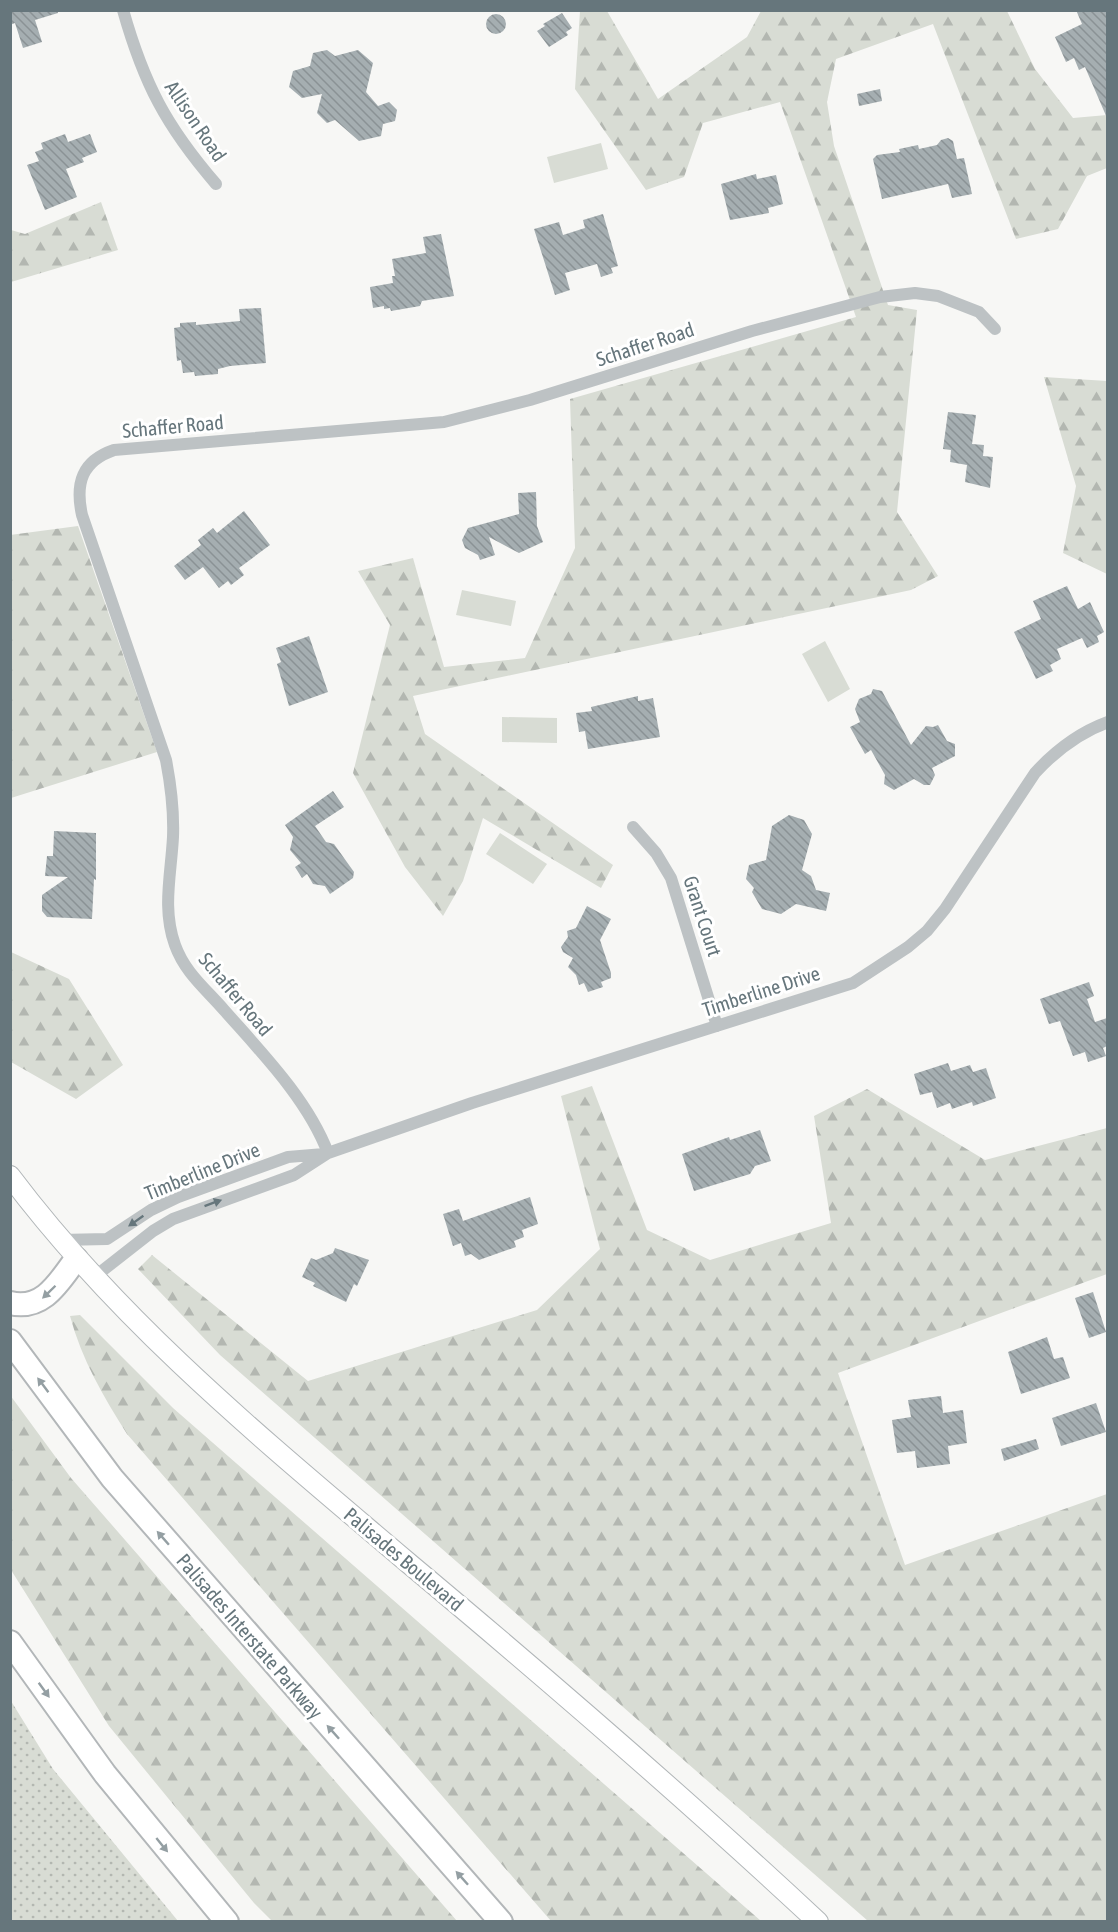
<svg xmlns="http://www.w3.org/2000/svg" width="1118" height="1932" viewBox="0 0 1118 1932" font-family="'Asap Condensed',sans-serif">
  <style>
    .grass { fill: #d8dcd4 }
    .forest { fill: url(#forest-firs) }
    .park { fill: url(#park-dots) }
    .building { fill: url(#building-back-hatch) }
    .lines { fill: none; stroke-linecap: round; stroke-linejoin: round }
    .primary-casing { stroke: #b1b6b8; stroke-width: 22 }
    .highway-casing { stroke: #b3b7b9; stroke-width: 26 }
    .street { stroke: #bdc2c4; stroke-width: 12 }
    .primary { stroke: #fff; stroke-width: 20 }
    .highway { stroke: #fff; stroke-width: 22 }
    .oneway { fill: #66767c }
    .oneway2 { fill: #949fa3 }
    .labels { text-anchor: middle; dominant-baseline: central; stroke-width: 6; stroke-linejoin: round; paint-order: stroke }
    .street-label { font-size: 20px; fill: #66767c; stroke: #fff }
  </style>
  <defs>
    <pattern id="forest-firs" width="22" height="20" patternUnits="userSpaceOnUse" patternTransform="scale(1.5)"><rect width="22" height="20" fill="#d8dcd4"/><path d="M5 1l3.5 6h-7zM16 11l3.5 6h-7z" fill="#b3b7b1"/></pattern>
    <pattern id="park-dots" width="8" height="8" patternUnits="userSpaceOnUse" patternTransform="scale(1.5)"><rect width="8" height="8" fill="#d8dcd4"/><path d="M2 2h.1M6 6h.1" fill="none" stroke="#b3b7b1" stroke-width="1.8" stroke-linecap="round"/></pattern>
    <pattern id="building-back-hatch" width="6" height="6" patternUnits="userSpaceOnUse" patternTransform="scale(1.5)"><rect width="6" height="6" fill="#a5aeb1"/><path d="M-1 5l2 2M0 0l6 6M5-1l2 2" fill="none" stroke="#8a9295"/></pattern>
  </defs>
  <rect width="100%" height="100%" fill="#f7f7f5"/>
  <!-- grass -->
  <path class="grass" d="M 601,143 L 608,169 L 554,183 L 547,157 Z
    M 462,590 L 516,601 L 511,626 L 456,615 Z
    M 825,641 L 850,689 L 828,702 L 802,654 Z
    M 502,717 L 557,718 L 557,743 L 502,742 Z
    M 500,833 L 547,864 L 533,884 L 486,854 Z"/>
  <!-- forest -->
  <path class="forest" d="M 580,11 L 607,11 L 658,99 L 747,37 L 761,11 L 1007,11 L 1035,69 L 1073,118 L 1107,115 L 1107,168 L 1087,176 L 1058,229 L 1016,239 L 933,24 L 836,59 L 827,102 L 834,146 L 888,305 L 917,310 L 897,512 L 938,576 L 911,590 L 413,696 L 425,734 L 613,865 L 601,888 L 483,818 L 463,881 L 443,916 L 405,867 L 353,773 L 390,625 L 358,571 L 413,558 L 444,667 L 525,658 L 575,548 L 570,399 L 856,317 L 780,102 L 703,123 L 684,177 L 646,190 L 575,89 Z
    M 101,202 L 118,250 L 11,282 L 11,230 L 25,234 Z
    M 1044,377 L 1107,381 L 1107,574 L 1063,553 L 1076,486 Z
    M 78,526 L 157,752 L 11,798 L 10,535 Z
    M 11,952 L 69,979 L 123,1065 L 76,1099 L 11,1062 Z
    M 592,1086 L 647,1230 L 710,1260 L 831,1223 L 814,1116 L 867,1089 L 985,1160 L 1107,1128 L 1107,1274 L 838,1373 L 905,1565 L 1107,1494 L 1107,1921 L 868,1921 L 220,1355 L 138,1269 L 152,1255 L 308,1381 L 537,1310 L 600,1249 L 561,1096 Z
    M 80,1315 L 173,1408 L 761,1921 L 551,1921 L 127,1434 C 103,1396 82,1360 70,1316 Z
    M 10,1395 L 71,1478 L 457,1921 L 272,1921 L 254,1903 L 109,1726 L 11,1570 Z"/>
  <!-- park -->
  <path class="park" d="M 11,1701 L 53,1769 L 178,1921 L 11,1921 Z"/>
  <!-- building -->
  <path class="building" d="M 10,10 L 57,10 L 58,13 L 35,20 L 42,42 L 23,48 L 15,23 L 10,25 Z
    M 1076,10 L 1107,10 L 1107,118 L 1085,67 L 1079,70 L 1074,58 L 1066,62 L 1055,37 L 1082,24 Z
    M 562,13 L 572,28 L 566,32 L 568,35 L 549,47 L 537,31 L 545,26 L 543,24 Z
    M486 24a10 10 0 1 1 20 0a10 10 0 1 1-20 0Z
    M 327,50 L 335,56 L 358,50 L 373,63 L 366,92 L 378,106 L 389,102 L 397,110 L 395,121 L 383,124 L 381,136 L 359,141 L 335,120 L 327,123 L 317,113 L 322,94 L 302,98 L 289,87 L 293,71 L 310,66 L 313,53 Z
    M 880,89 L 882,101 L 859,106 L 857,94 Z
    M 65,134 L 68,142 L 90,134 L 97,152 L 82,158 L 84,162 L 66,169 L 77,197 L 45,210 L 27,165 L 39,161 L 35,152 L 43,149 L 41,143 Z
    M 948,138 L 953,141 L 957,159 L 964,158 L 972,194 L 952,198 L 948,184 L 882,199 L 873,159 L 877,155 L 900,152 L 899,149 L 918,145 L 919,149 L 937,145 L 941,140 Z
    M 756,174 L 757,179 L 776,175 L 783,204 L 768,208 L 769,213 L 730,220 L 721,184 Z
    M 603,214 L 618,266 L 611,268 L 613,273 L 601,277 L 597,264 L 565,273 L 570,290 L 555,295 L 534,229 L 559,222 L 563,235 L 585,228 L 583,220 Z
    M 441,234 L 454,296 L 422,301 L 420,306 L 391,311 L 390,308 L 384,309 L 384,306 L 373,308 L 370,287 L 393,283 L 392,276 L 395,276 L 392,259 L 426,253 L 423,237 Z
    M 261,308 L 266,363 L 230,366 L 218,369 L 218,374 L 195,376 L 194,372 L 183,373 L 181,360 L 177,361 L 174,328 L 180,327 L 180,323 L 196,322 L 196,325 L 240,321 L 239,309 Z
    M 948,412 L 976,415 L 972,444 L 984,445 L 983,456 L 993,457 L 990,488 L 965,482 L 967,465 L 950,462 L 951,450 L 943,449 Z
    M 536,492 L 537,526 L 543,542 L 519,553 L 489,537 L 495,555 L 480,560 L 478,555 L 465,548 L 462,540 L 468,528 L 519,514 L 518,493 Z
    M 244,511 L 270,545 L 239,568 L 244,575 L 231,585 L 228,581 L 219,588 L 203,567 L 185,580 L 174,566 L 201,545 L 198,540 L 213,528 L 217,533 Z
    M 1067,586 L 1078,609 L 1090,602 L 1104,632 L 1097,636 L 1099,642 L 1087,648 L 1082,638 L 1057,649 L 1061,659 L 1050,665 L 1053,671 L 1036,679 L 1014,632 L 1041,619 L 1033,601 Z
    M 309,636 L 328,692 L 289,706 L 277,664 L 281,662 L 276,648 Z
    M 873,689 L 882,691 L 911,745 L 926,726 L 933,727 L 938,725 L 947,741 L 955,744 L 955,756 L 932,768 L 935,775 L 930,785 L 924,785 L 914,779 L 894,790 L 884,784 L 885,775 L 871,750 L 865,754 L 850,727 L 860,722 L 855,709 L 859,699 L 871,694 Z
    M 638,696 L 638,701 L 653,698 L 660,737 L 588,749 L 585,731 L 579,732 L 576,713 L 592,711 L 591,707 Z
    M 333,791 L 344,807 L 315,826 L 326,842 L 334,844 L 354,872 L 353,878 L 330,894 L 325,886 L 313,884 L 307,874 L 302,878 L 295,867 L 301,863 L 290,850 L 293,837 L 285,825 Z
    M 789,815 L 804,820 L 812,834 L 802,870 L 811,876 L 816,890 L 830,893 L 826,911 L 796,904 L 781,914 L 762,909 L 752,892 L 754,888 L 746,879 L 749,865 L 766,860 L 772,826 Z
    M 54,831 L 96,833 L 96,880 L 94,879 L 92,919 L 47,917 L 42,911 L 42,895 L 68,877 L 45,876 L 47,856 L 53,856 Z
    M 587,906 L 611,919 L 600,940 L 611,973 L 611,978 L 601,982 L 603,987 L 588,992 L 584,983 L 579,985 L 576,975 L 568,967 L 573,958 L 563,952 L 561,947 L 568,937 L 567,931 L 576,928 Z
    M 1089,982 L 1094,996 L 1087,999 L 1095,1022 L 1107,1018 L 1107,1046 L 1103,1048 L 1106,1056 L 1088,1062 L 1085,1052 L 1073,1056 L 1060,1021 L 1049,1024 L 1040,999 Z
    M 948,1063 L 951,1071 L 970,1065 L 973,1072 L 986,1068 L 996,1098 L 973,1106 L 972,1102 L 952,1109 L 950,1103 L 937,1108 L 932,1092 L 920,1095 L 914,1074 Z
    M 760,1130 L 771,1161 L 755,1166 L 750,1174 L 694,1191 L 682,1154 L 729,1137 L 730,1140 Z
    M 530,1197 L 538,1224 L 522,1230 L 524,1237 L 514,1241 L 516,1247 L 479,1260 L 471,1254 L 465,1256 L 461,1243 L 453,1246 L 443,1214 L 459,1209 L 463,1221 Z
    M 335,1248 L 369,1260 L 357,1286 L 354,1284 L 346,1302 L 313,1286 L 315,1283 L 302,1277 L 311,1258 L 316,1260 L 333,1253 Z
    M 1093,1292 L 1106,1332 L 1089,1338 L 1075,1298 Z
    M 1047,1337 L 1054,1359 L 1063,1357 L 1070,1378 L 1021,1394 L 1008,1352 Z
    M 941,1396 L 943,1413 L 963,1410 L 967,1443 L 948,1446 L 950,1464 L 917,1468 L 915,1451 L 897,1453 L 892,1420 L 911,1417 L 908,1400 Z
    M 1096,1403 L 1106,1432 L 1061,1446 L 1052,1418 Z
    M 1036,1439 L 1039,1449 L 1004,1461 L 1001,1449 Z"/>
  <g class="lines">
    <defs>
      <path id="primary" d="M 10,1176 C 122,1325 265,1441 406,1561 C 546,1678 684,1797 818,1922"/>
      <path id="highway" d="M 10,1303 C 43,1311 59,1282 76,1259
        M 10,1341 L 112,1478 L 501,1922
        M 10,1642 L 105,1774 L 227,1922"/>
    </defs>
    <!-- primary casing -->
    <use href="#primary" class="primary-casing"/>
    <!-- highway casing -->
    <use href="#highway" class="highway-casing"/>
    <!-- street -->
    <path class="street" d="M 123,10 C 144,84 166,126 216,184
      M 633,827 L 656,853 L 671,878 L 717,1026
      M 328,1153 C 308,1100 262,1053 224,1010 C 206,989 185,973 175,945 C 162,909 171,875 173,837 C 174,811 171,786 166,760 L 82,515 C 75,483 82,461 114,450 L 444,422 L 530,400 L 752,331 L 880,297 L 915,293 L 938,296 L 979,312 L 995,329
      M 60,1240 L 107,1239 L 151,1210 L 178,1197 L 288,1157 L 324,1154
      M 93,1278 L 153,1231 L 173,1219 L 294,1175 L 328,1153 L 472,1103 L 853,983 L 908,947 L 927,931 L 945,909 L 1035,773 C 1056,750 1078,733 1108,722"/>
    <!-- primary -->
    <use href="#primary" class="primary"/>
    <!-- highway -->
    <use href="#highway" class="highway"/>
  </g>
  <!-- one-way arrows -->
  <defs><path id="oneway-solid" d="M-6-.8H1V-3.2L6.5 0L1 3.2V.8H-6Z" transform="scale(1.5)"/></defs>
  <g class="oneway">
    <use href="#oneway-solid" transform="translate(213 1203) rotate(-20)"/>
    <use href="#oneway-solid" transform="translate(136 1221) rotate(145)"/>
  </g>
  <g class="oneway2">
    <use href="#oneway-solid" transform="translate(49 1292) rotate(136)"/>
    <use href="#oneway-solid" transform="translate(43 1385) rotate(-127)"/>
    <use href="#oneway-solid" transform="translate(163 1538) rotate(-131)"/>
    <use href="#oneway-solid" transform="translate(44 1690) rotate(54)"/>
    <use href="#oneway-solid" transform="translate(333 1732) rotate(-132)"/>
    <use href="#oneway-solid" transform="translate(162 1845) rotate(51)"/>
    <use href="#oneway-solid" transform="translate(462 1878) rotate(-132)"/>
  </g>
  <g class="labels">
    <!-- street labels -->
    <g class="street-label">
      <text transform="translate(196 121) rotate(56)">Allison Road</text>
      <text transform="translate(645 344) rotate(-18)">Schaffer Road</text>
      <text transform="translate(173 426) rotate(-5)">Schaffer Road</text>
      <text transform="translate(703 916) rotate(72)">Grant Court</text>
      <text transform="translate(761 991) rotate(-18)">Timberline Drive</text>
      <text transform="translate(236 994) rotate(50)">Schaffer Road</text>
      <text transform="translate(202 1171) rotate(-22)">Timberline Drive</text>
      <text transform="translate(404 1559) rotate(40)">Palisades Boulevard</text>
      <text transform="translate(250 1636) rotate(49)">Palisades Interstate Parkway</text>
    </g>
  </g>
  <!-- border -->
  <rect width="1118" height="1932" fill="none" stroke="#66767c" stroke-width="24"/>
</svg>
